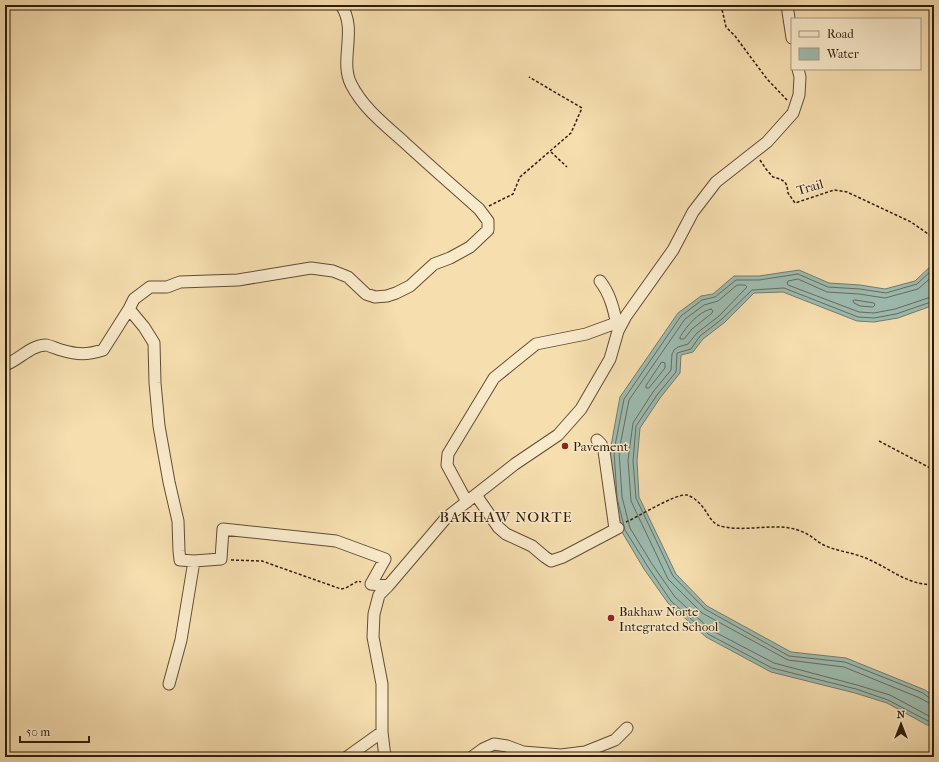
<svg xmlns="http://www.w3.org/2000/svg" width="939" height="762" viewBox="0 0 939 762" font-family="'IM FELL French Canon',serif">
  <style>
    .water { fill: #9dbbb0; stroke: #727b6e }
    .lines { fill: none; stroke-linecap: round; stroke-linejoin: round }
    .shore { stroke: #676c5e; stroke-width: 1 }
    .minor-casing { stroke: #624c34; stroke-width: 13 }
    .path { stroke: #311c0b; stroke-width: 1.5; stroke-dasharray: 3 2; stroke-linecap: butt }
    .minor { stroke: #f9eacb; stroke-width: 11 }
    .poi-dot { fill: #8f2418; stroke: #f9eacb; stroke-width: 1.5 }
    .labels { text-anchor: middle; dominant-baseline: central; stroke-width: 3; stroke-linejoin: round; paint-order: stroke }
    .street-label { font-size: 13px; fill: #311c0b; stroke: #f9eacb }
    .poi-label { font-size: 13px; fill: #311c0b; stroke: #f9eacb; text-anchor: start }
    .quarter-label { font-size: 15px; letter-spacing: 1px; fill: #311c0b; stroke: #f9eacb }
  </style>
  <rect width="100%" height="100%" fill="#f6deaf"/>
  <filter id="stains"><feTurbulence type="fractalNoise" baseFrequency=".005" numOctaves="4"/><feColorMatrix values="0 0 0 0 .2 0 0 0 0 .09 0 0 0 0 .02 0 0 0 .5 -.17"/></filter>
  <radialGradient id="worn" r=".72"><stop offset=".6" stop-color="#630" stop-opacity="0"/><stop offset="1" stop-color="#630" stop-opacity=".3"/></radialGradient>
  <!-- water -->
  <path class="water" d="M 934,263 L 934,305 L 898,318 L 874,322 L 857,321 L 783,292 L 754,293 L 725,322 L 703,339 L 693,352 L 681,355 L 680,373 L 660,398 L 640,428 L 637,461 L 639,497 L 676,574 L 707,606 L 791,652 L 846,658 L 925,690 L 934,696 L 934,726 L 927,725 L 887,703 L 855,693 L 771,672 L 706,637 L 668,603 L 644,569 L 622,532 L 613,499 L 610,451 L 620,397 L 678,313 L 701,296 L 713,294 L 734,276 L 759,276 L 799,270 L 829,283 L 860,285 L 885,289 L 915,281 Z"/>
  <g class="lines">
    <!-- shore -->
    <path class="shore" d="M 934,275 L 918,289 L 885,298 L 859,294 L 827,292 L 798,279 L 788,281 L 787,283 L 788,285 L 859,312 L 874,313 L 895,309 L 934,296
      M 855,300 L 874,303 L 875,305 L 873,307 L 860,306 L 854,303 L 853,301 Z
      M 934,301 L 896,314 L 874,318 L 858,317 L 784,288 L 752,290 L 722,319 L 700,336 L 691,349 L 677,353 L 676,372 L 657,395 L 636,426 L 633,461 L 636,498 L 673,576 L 705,609 L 789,656 L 845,662 L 923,693 L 931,699 L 934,699
      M 711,309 L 713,311 L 712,313 L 692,329 L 684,339 L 680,339 L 680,337 C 687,326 698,312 711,309 Z
      M 662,362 L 665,363 L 665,368 L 649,388 L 646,388 L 646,386 Z
      M 617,497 L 614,451 L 624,399 L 681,316 L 702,300 L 715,297 L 736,280 L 759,280 L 798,274 L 828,287 L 860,289 L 886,293 L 917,284 L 934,268
      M 617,498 L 625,530 L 648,567 L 671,601 L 708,634 L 772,668 L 856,689 L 888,700 L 928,721 L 934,722
      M 934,704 L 929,703 L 920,698 L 844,667 L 788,660 L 702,613 L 668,579 L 631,501 L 628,460 L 633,423 L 653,392 L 671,370 L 672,354 L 674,350 L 678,347 L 688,344 L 697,333 L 719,316 L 747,287 L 745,285 L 737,285 L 718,301 L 704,305 L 685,319 L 629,400 L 619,451 L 622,497 L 630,528 L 652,564 L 675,597 L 711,630 L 774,663 L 857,685 L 890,695 L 929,716 L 934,717"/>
    <defs>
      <path id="minor" d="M 341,5 C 358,30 339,60 351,84 C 363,108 385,125 404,142 C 429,165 454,187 479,209 L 488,221 L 488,230 L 470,247 L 450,258 L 434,264 L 410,286 L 396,293 L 387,296 L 375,297 L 366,294 L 348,277 L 333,271 L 311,268 L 238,280 L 180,282 L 167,287 L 150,287 L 134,299 L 129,309 L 144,327 L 154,343 L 155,383 L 159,426 L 169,482 L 178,521 L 179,551 L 180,560 L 194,561 L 221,559 L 223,529 L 336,541 L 385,559 L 371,584 L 388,586
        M 787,5 L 792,38
        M 600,281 C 611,295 614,311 618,329
        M 5,365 C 19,360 31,345 46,345 C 51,346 57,349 61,350 C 78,355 87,355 103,350 L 129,309
        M 597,440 L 601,444 L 604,451 L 615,529
        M 476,495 L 498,527 L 506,534 L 532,546 L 545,557 L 551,561 L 563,557 L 618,528
        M 467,502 L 447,465 L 448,454 L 494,378 L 536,344 L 586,334 L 616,323
        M 169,684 L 181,640 L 194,561
        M 347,757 L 382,732
        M 385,757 L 382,732 L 382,684 L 373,637 L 374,614 L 379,595 L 388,586 L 446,518 L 515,464 L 558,435 L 581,409 L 610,359 L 618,331 L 626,316 L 673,250 L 693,212 L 716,182 L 767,142 L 793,113 L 799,95 L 800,77 L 798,69
        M 472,757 L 483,749 L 494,744 L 507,746 L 523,752 L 561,755 L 585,752 L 615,740 L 627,728"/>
    </defs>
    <!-- minor casing -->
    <use href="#minor" class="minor-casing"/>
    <!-- path -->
    <path class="path" d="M 721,5 L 726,27 L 735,36 L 767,79 L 787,100
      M 551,152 L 567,167
      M 760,160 L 766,169 L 773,177 L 780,179 L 785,182 L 787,186 L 788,193 L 795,203 L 834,190 L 847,192 L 911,222 L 934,238
      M 489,206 L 513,194 L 520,177 L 571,133 L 582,108 L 529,77
      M 879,441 L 934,470
      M 626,522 C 638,517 676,493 687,495 C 694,497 701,504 705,510 C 710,518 714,526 725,527 C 751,532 778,521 803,532 C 811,535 818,543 826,546 C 840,552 856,553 870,560 C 894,571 906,584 934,585
      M 231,560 L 262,561 L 341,589 L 346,588 L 358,581 L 361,582"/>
    <!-- minor -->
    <use href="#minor" class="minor"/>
  </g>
  <!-- markers -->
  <g class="poi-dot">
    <circle cx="565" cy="446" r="4"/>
    <circle cx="611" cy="618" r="4"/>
  </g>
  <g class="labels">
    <!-- street labels -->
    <g class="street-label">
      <text transform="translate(810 187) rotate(-16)">Trail</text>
    </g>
    <!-- poi labels -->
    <g class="poi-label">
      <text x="573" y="446">Pavement</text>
      <text x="619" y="611">Bakhaw Norte<tspan x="619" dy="15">Integrated School</tspan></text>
    </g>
    <!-- quarter labels -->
    <g class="quarter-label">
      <text x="506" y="517">BAKHAW NORTE</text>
    </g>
  </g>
  <!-- margin -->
  <rect width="939" height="762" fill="none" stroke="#f6deaf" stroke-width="20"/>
  <rect x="6" y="6" width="927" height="750" fill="none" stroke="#311c0b" stroke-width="2"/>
  <rect x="10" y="10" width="919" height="742" fill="none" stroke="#311c0b"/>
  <!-- legend -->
  <rect x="791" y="18" width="130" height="52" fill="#f9eacb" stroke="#a9987e"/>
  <rect x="799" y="31" width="20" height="6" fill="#f9eacb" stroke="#a9987e"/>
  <text x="827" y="38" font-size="12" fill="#311c0b">Road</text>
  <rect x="799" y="48" width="20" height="12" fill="#9dbbb0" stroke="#a9987e"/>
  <text x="827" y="58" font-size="12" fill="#311c0b">Water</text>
  <!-- north arrow -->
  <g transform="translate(901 724)" stroke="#f9eacb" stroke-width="3" paint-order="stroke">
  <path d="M0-3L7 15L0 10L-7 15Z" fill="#311c0b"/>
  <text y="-6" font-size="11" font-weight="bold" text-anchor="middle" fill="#311c0b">N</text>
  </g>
  <!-- scale -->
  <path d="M20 736v6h69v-6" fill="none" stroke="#311c0b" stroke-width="2"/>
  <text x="26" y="736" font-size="12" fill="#311c0b" stroke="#f9eacb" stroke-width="3" paint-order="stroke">50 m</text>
  <rect width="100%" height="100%" filter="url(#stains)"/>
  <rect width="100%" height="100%" fill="url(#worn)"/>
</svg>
